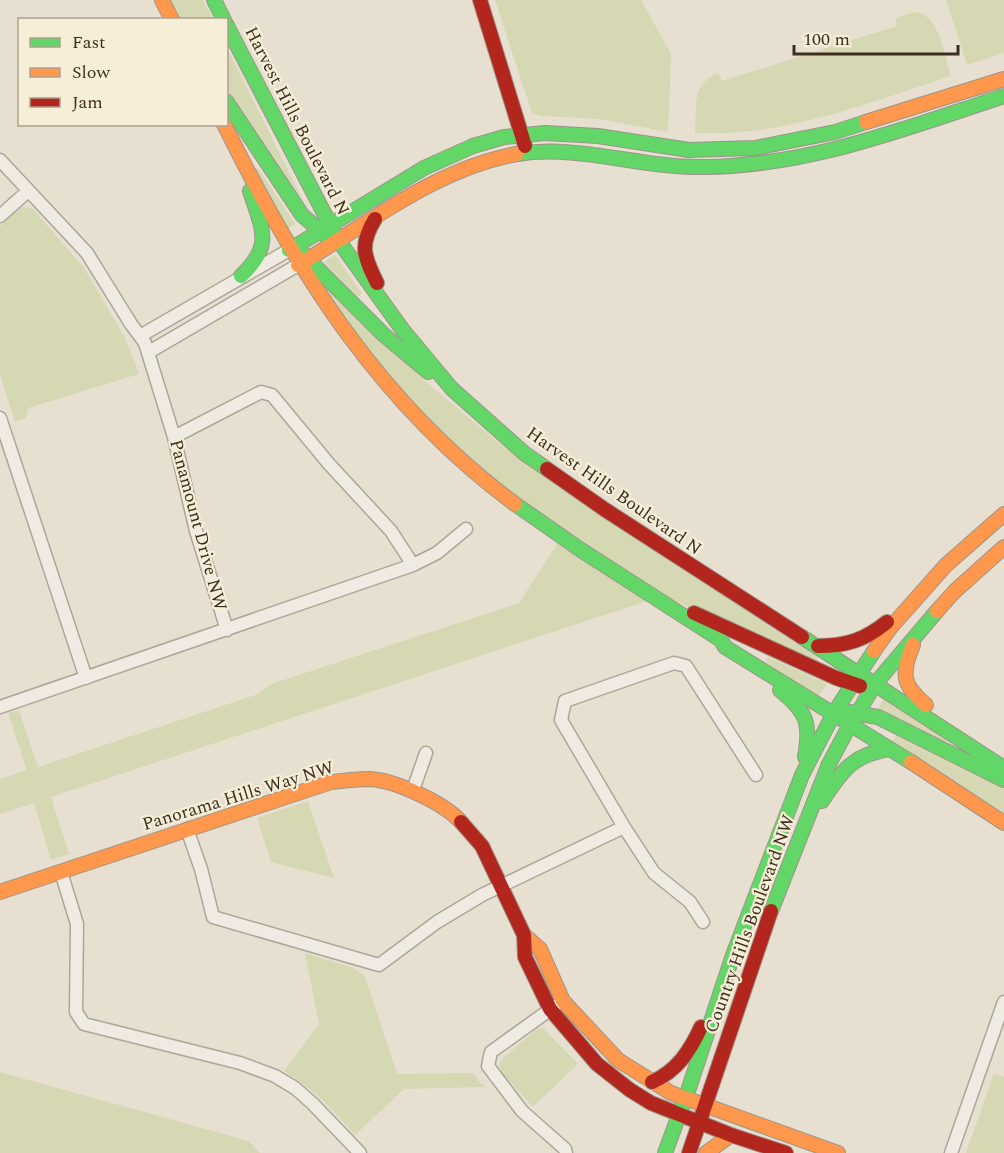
<svg xmlns="http://www.w3.org/2000/svg" width="1004" height="1153" font-family="Spectral,serif">
<style>
.green{fill:#d6d7b3}
.lines{fill:none;stroke-linecap:round;stroke-linejoin:round}
.street-casing{stroke:#ada599;stroke-width:15}
.fast-casing{stroke:#9c958a;stroke-width:16}
.slow-casing{stroke:#9c958a;stroke-width:16}
.jam-casing{stroke:#9c958a;stroke-width:16}
.street{stroke:#efebe3;stroke-width:12}
.fast{stroke:#63d668;stroke-width:14}
.slow{stroke:#ff974d;stroke-width:14}
.jam{stroke:#b3261e;stroke-width:14}
.labels{text-anchor:middle;dominant-baseline:central;stroke-width:4.5;stroke-linejoin:round;paint-order:stroke}
.street-label{font-size:18px;fill:#3d2e20;stroke:#f7eed8}
</style>
<rect width="100%" height="100%" fill="#e7e0d1"/>
<path class="green" d="M 168,0 L 203,0 L 213,19 L 178,19 Z
M 495,0 L 641,0 L 671,54 L 668,132 L 599,119 L 541,116 L 532,113 Z
M 946,0 L 1004,0 L 1004,53 L 967,65 Z
M 915,12 C 939,13 945,57 951,76 C 868,103 784,137 695,133 C 697,107 691,84 718,73 L 722,81 L 897,26 L 895,18 Z
M 226,46 L 295,184 L 305,205 L 227,93 Z
M 258,168 L 295,224 L 285,231 L 254,170 Z
M 19,207 L 32,208 L 84,268 L 124,336 L 139,374 L 28,408 L 26,418 L 15,422 L 0,375 L 0,226 Z
M 335,255 L 362,293 L 358,297 L 324,262 Z
M 322,282 L 426,382 L 500,444 L 647,546 L 818,657 L 816,662 L 655,592 L 495,483 L 400,394 L 317,285 Z
M 558,542 L 647,601 L 51,797 L 69,854 L 51,860 L 34,803 L 0,814 L 0,779 L 27,770 L 8,713 L 19,710 L 38,767 L 258,694 L 271,684 L 519,603 Z
M 768,657 L 827,684 L 818,697 L 765,661 Z
M 883,699 L 947,739 L 946,743 L 878,708 Z
M 898,734 L 1004,789 L 1004,816 L 892,741 Z
M 308,801 L 334,878 L 271,862 L 257,818 Z
M 305,953 L 353,968 L 365,976 L 397,1074 L 474,1073 L 478,1081 L 486,1087 L 404,1089 L 355,1135 C 333,1110 313,1088 284,1071 L 319,1024 Z
M 543,1028 L 578,1064 L 533,1107 L 503,1074 L 499,1065 L 503,1058 L 537,1029 Z
M 0,1072 L 249,1141 L 260,1153 L 0,1153 Z
M 994,1073 L 1004,1077 L 1004,1153 L 966,1153 Z"/>
<g class="lines">
<defs>
<path id="street" d="M 0,160 L 87,253 L 131,324 L 145,343 L 174,437 L 196,531 L 227,630
M 0,216 L 28,191
M 140,336 L 289,250
M 149,352 L 298,265
M 0,418 L 86,678
M 174,437 L 261,392 L 272,395 L 329,464 L 391,531 L 413,565
M 0,707 L 413,565 L 437,553 L 466,529
M 413,790 L 426,753
M 187,829 L 201,869 L 213,917 L 379,965 L 437,922 L 482,895 L 624,827
M 61,872 L 77,924 L 76,1012 L 84,1024 L 240,1063 L 275,1076 L 295,1088 L 312,1103 L 360,1153
M 703,922 L 690,902 L 654,873 L 624,827 L 561,720 L 565,701 L 674,663 L 686,666 L 756,775
M 555,1006 L 491,1052 L 488,1066 L 522,1111 L 565,1149 L 566,1153
M 951,1153 L 1004,1002"/>
<path id="fast" d="M 214,0 L 224,20
M 226,24 L 338,240 L 402,329 L 452,389 L 524,453 L 547,469
M 226,101 L 302,215 L 326,236
M 517,154 C 579,144 640,168 703,167 C 810,166 903,129 1004,96
M 289,250 L 424,168 L 473,146 L 504,137 L 545,133 L 598,136 L 689,150 L 755,148 L 835,132 L 866,122
M 301,252 L 384,335 L 428,372
M 241,276 C 274,245 262,229 250,191
M 515,504 L 581,550 L 721,640 L 725,647 L 911,762
M 802,637 L 1004,768
M 780,690 C 807,712 811,723 805,757
M 849,712 L 878,717 L 1004,780
M 822,801 C 842,771 852,755 889,749
M 771,911 L 829,764 L 845,734 L 875,684 L 937,611
M 665,1153 L 689,1088 L 733,955 L 802,775 L 834,713 L 874,651"/>
<path id="slow" d="M 162,0 L 172,20
M 866,122 L 1004,79
M 224,124 C 296,271 381,405 515,504
M 298,265 C 367,225 436,168 517,154
M 937,611 L 955,591 L 1004,547
M 913,645 C 901,674 902,685 926,705
M 874,651 L 891,627 L 946,565 L 1004,514
M 911,762 L 1004,823
M 0,892 L 331,782 C 343,781 356,779 369,779 C 395,780 444,803 461,822
M 524,935 L 540,949 L 563,1001 L 618,1060 L 671,1093 L 838,1153
M 706,1153 L 731,1135"/>
<path id="jam" d="M 480,0 L 525,146
M 375,219 C 359,245 364,257 377,283
M 547,469 L 604,509 L 802,637
M 694,613 L 836,678 L 860,686
M 818,646 C 846,646 865,640 887,622
M 461,822 L 482,846 L 524,935 L 525,957 L 550,1009 L 597,1064 L 630,1090 L 651,1103 L 731,1135 L 786,1153
M 652,1082 C 677,1071 690,1051 701,1027
M 689,1153 L 771,911"/>
</defs>
<use href="#street" class="street-casing"/>
<use href="#fast" class="fast-casing"/>
<use href="#slow" class="slow-casing"/>
<use href="#jam" class="jam-casing"/>
<use href="#street" class="street"/>
<use href="#fast" class="fast"/>
<use href="#slow" class="slow"/>
<use href="#jam" class="jam"/>
</g>
<g class="labels">
<g class="street-label">
<text transform="translate(297 121) rotate(63)">Harvest Hills Boulevard N</text>
<text transform="translate(614 491) rotate(35)">Harvest Hills Boulevard N</text>
<text transform="translate(198 525) rotate(75)">Panamount Drive NW</text>
<text transform="translate(238 796) rotate(-17)">Panorama Hills Way NW</text>
<text transform="translate(750 924) rotate(-70)">Country Hills Boulevard NW</text>
</g>
</g>
<rect x="18" y="18" width="210" height="108" fill="#f7eed8" stroke="#ada18e" stroke-width="1.5"/>
<rect x="30" y="38" width="30" height="9" fill="#63d668" stroke="#ada18e" stroke-width="1.5"/>
<text x="72" y="48" font-size="18" fill="#3d2e20">Fast</text>
<rect x="30" y="68" width="30" height="9" fill="#ff974d" stroke="#ada18e" stroke-width="1.5"/>
<text x="72" y="78" font-size="18" fill="#3d2e20">Slow</text>
<rect x="30" y="98" width="30" height="9" fill="#b3261e" stroke="#ada18e" stroke-width="1.5"/>
<text x="72" y="108" font-size="18" fill="#3d2e20">Jam</text>
<path d="M794 45v9h164v-9" fill="none" stroke="#3d2e20" stroke-width="3"/>
<text x="803" y="45" font-size="18" fill="#3d2e20" stroke="#f7eed8" stroke-width="4.5" paint-order="stroke">100 m</text>
</svg>
